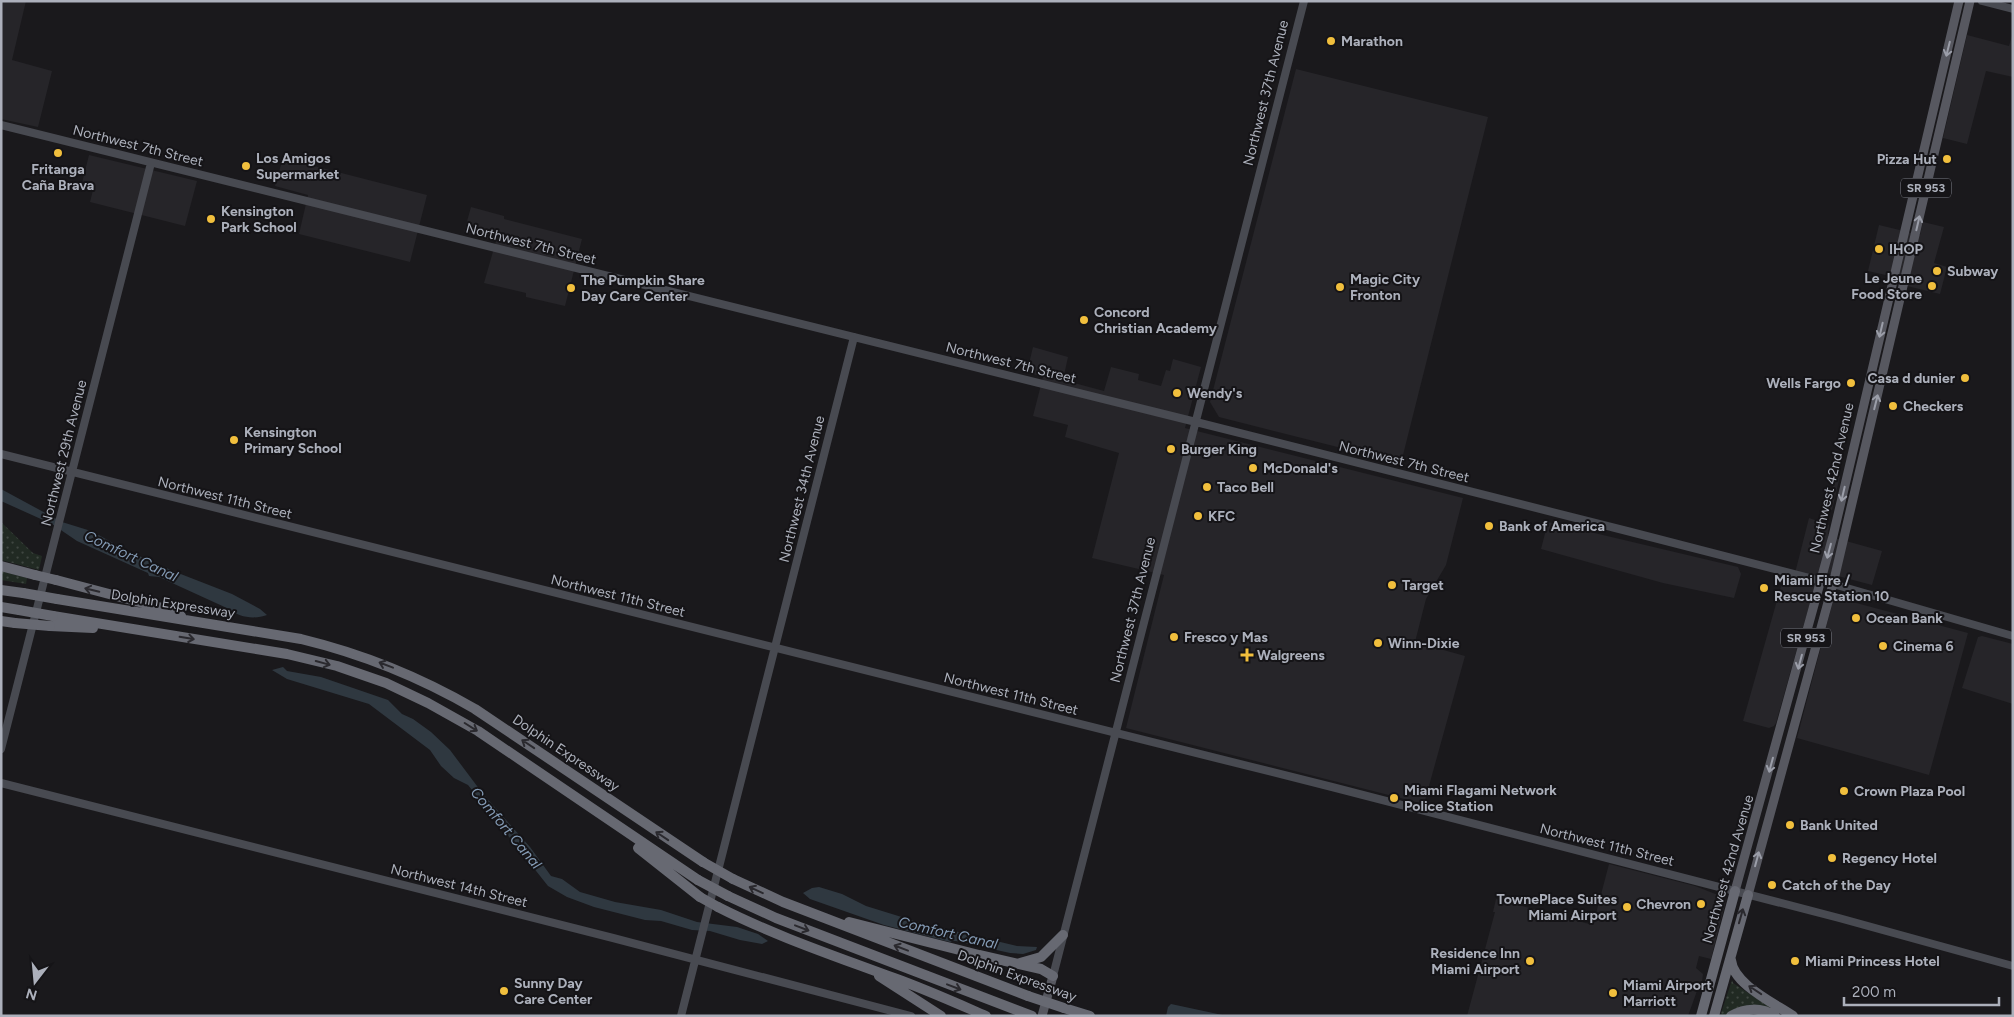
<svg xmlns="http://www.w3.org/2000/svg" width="2014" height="1017" font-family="Figtree,sans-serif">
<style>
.built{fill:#262529}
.grass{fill:url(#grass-dots)}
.water{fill:#2f3840}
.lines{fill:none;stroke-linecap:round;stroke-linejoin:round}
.secondary{stroke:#484a51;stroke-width:8}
.primary{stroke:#575860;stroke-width:9}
.highway{stroke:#676972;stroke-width:10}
.highway-bridge{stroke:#676972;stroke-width:10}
.oneway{stroke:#9b9ea9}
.oneway2{stroke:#2a292e}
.poi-dot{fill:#f1bf3d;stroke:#151417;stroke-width:2}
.labels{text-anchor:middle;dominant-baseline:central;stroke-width:4;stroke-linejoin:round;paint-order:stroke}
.shield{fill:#151417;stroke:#7f818a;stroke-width:1}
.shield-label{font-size:12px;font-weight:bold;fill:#acb0bb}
.poi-label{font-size:14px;font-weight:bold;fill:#acb0bb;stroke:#151417;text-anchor:start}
.street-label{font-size:14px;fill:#acb0bb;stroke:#151417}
.water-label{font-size:15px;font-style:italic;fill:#849bb5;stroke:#151417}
</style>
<defs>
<pattern id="grass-dots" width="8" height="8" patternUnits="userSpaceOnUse" patternTransform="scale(1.25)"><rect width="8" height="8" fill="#212a23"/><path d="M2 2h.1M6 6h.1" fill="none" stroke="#3f4641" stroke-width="1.8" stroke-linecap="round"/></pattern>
</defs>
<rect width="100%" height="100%" fill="#1a191c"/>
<path class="built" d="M 1,1 L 26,1 L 12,60 L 52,71 L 38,127 L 1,119 Z
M 2013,32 L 2013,77 L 1986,71 L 1967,144 L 1943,138 L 1967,35 L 2009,46 Z
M 1296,69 L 1488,117 L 1401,463 L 1219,417 L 1210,402 Z
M 89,155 L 197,181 L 185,226 L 90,202 L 93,190 L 81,187 Z
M 283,158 L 427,195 L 410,262 L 299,234 L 308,195 L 275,186 Z
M 471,207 L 504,216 L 504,219 L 582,239 L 565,306 L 526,297 L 526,293 L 484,283 L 496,241 L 464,232 Z
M 1923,222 L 1944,227 L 1934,263 L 1947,267 L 1940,294 L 1907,286 L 1908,280 L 1868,271 L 1879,225 L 1920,235 Z
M 1033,347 L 1068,357 L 1063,380 L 1104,391 L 1111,367 L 1139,374 L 1138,380 L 1161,386 L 1166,370 L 1170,371 L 1173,359 L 1201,367 L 1185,428 L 1463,498 L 1446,565 L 1426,599 L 1415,642 L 1465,656 L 1424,804 L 1126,728 L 1164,575 L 1092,558 L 1119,453 L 1065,437 L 1068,425 L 1033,416 L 1043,377 L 1027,372 Z
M 1836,474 L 1840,476 L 1832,510 L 1829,511 L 1820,509 L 1827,509 Z
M 1809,518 L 1829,525 L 1828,536 L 1882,551 L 1872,585 L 1819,571 L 1776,723 L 1774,726 L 1769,728 L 1743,721 L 1783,579 L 1793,581 Z
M 1548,522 L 1738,567 L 1741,574 L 1734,598 L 1663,583 L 1541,549 Z
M 1834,597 L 1968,633 L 1929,775 L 1797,738 Z
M 1982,636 L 2013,644 L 2013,704 L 1962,688 L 1978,637 Z
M 1609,864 L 1695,886 L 1723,897 L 1726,900 L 1711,959 L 1699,956 L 1696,968 L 1703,974 L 1702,982 L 1698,988 L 1688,1016 L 1467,1016 L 1495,912 L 1493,912 L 1496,899 L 1593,925 Z"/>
<path class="grass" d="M 1,522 L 33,553 L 42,556 L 39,570 L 1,560 Z
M 1,571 L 27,578 L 26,584 L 1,580 Z
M 1732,980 L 1733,983 L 1776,1011 L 1745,1006 L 1739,1007 L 1740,1009 L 1727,1016 L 1720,1016 Z"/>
<path class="water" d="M 1,489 L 62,522 L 91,531 L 130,552 L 173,571 L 232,594 L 260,609 L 267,615 C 253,620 239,617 229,609 L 159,577 L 149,576 L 148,573 L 77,541 L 52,524 L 1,501 Z
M 283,667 L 287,671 L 321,677 L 388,700 L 402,714 L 413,719 L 431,732 L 450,750 L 483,794 L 530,847 L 551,876 L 562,879 L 580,892 L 615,902 L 661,910 L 697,922 L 737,927 L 758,934 L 768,941 L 762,944 L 740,940 L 710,931 L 692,930 L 661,921 L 645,920 L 594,907 L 567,897 L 548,886 L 468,785 L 454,778 L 441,766 L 430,750 L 369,704 L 287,679 L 272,670 Z
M 819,887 L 842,894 L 866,906 L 921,923 L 1017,946 L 1037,947 L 1036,950 L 1023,954 L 1010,953 L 956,941 L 952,941 L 950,942 L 884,925 L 810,899 L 803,893 L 812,888 Z
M 1171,1004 L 1227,1016 L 1166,1016 L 1168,1007 Z"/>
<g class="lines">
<path class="secondary" d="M 1982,1 L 2013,9
M 1,125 L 1196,422 L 1631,532 L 1833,584 L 2013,636
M 1,454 L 1332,787 L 1839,918 L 2013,966
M 1,749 L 151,163
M 1,783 L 613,938 L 911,1016
M 1053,976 L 1304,1
M 681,1016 L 854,337"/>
<path class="primary" d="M 1735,891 L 1833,536 L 1959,1
M 1748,895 L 1833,584 L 1970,1
M 1042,1016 L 1053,976"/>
<path class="highway" d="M 1,566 L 35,575
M 56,580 L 166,609 L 181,616
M 1,590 L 23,593
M 57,599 L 301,639 C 363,654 420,677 475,709 L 703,862
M 1,607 L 19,610
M 53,616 L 287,654 L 337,666 L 386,683 L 428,703 L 478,731 L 698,880
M 1,621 L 15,623
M 50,626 L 93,628
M 638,848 L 700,897
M 733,879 L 783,902 L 1028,996
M 728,896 L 776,918 L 1032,1016
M 718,907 C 775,936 835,956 894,978 C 925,989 956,1003 986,1016
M 849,922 L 979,955 L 1041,969 L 1053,976
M 1731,960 C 1733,984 1774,1003 1793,1016
M 1020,963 L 1041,957 L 1063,935
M 879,976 L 941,1016
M 1064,1008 L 1090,1016
M 1701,1016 L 1735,891
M 1714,1016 L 1748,895
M 1731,1016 C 1745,1008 1761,1007 1775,1016"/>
<path class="highway-bridge" d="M 35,575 L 56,580
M 23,593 L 57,599
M 19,610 L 53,616
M 15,623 L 50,626
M 703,862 L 733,879
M 698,880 L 728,896
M 700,897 L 718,907
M 1028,996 L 1064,1008"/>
</g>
<defs><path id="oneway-shaft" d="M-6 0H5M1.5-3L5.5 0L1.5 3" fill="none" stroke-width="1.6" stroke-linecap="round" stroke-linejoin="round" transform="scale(1.25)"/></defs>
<g class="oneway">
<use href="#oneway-shaft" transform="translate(1948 49) rotate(104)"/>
<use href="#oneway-shaft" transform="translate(1918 223) rotate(-77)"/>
<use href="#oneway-shaft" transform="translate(1881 330) rotate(103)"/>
<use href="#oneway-shaft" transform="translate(1876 402) rotate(-76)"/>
<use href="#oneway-shaft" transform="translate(1843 494) rotate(103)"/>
<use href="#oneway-shaft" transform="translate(1829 551) rotate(105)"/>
<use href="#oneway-shaft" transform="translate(1800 662) rotate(105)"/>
<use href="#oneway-shaft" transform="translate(1771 765) rotate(105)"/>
<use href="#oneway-shaft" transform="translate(1757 859) rotate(-75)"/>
</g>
<g class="oneway2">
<use href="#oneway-shaft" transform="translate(92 590) rotate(-166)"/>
<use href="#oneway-shaft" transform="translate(187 638) rotate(9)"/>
<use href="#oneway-shaft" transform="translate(323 663) rotate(15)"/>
<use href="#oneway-shaft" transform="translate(386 665) rotate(-159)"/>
<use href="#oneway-shaft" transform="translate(471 727) rotate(32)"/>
<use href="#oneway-shaft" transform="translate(528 744) rotate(-146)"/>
<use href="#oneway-shaft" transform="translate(662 836) rotate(-146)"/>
<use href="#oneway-shaft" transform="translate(756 890) rotate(-155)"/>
<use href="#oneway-shaft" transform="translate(1741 916) rotate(-74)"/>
<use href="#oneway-shaft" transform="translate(802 928) rotate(21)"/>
<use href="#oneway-shaft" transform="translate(901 948) rotate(-159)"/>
<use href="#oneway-shaft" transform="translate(954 987) rotate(21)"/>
<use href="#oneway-shaft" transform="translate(1755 990) rotate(-146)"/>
</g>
<g class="poi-dot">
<circle cx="1331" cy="41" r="5"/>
<circle cx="58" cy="153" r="5"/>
<circle cx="1947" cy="159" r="5"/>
<circle cx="246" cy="166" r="5"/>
<circle cx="211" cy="219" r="5"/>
<circle cx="1879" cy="249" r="5"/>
<circle cx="1937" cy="271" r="5"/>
<circle cx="1932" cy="286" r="5"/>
<circle cx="1340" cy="287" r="5"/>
<circle cx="571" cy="288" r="5"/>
<circle cx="1084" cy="320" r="5"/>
<circle cx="1965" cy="378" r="5"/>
<circle cx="1851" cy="383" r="5"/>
<circle cx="1177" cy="393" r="5"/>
<circle cx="1893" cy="406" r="5"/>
<circle cx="234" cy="440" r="5"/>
<circle cx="1171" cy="449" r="5"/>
<circle cx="1253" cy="468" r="5"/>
<circle cx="1207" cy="487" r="5"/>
<circle cx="1198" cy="516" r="5"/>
<circle cx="1489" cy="526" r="5"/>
<circle cx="1392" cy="585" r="5"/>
<circle cx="1764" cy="588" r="5"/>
<circle cx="1856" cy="618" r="5"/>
<circle cx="1174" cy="637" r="5"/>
<circle cx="1378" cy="643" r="5"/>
<circle cx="1883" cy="646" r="5"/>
<path d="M1244.5 647.5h5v5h5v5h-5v5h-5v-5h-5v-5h5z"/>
<circle cx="1844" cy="791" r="5"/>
<circle cx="1394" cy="798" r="5"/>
<circle cx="1790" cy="825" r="5"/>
<circle cx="1832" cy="858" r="5"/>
<circle cx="1772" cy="885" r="5"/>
<circle cx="1701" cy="904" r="5"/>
<circle cx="1627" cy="907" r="5"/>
<circle cx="1530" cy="961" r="5"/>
<circle cx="1795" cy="961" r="5"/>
<circle cx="504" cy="991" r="5"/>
<circle cx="1613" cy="993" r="5"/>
</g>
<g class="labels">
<g class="shield">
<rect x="1901" y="178.5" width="50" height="19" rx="4"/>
<rect x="1781" y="628.5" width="50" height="19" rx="4"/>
</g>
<g class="shield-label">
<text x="1926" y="188">SR 953</text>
<text x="1806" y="638">SR 953</text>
</g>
<g class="poi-label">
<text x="1341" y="41">Marathon</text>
<text x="256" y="158">Los Amigos<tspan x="256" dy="16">Supermarket</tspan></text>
<text x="1937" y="159" text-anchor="end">Pizza Hut</text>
<text x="58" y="169" text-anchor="middle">Fritanga<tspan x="58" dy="16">Caña Brava</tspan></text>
<text x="221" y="211">Kensington<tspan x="221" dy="16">Park School</tspan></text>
<text x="1889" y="249">IHOP</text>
<text x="1947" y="271">Subway</text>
<text x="1922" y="278" text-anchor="end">Le Jeune<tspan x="1922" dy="16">Food Store</tspan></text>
<text x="1350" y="279">Magic City<tspan x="1350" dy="16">Fronton</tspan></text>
<text x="581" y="280">The Pumpkin Share<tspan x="581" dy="16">Day Care Center</tspan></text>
<text x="1094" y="312">Concord<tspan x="1094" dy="16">Christian Academy</tspan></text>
<text x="1955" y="378" text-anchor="end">Casa d dunier</text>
<text x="1841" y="383" text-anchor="end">Wells Fargo</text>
<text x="1187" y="393">Wendy's</text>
<text x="1903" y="406">Checkers</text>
<text x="244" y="432">Kensington<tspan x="244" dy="16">Primary School</tspan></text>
<text x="1181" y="449">Burger King</text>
<text x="1263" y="468">McDonald's</text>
<text x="1217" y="487">Taco Bell</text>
<text x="1208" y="516">KFC</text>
<text x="1499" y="526">Bank of America</text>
<text x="1774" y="580">Miami Fire /<tspan x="1774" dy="16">Rescue Station 10</tspan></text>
<text x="1402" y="585">Target</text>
<text x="1866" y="618">Ocean Bank</text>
<text x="1184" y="637">Fresco y Mas</text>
<text x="1388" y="643">Winn-Dixie</text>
<text x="1893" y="646">Cinema 6</text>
<text x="1257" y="655">Walgreens</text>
<text x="1404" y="790">Miami Flagami Network<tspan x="1404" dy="16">Police Station</tspan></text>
<text x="1854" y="791">Crown Plaza Pool</text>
<text x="1800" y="825">Bank United</text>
<text x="1842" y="858">Regency Hotel</text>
<text x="1782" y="885">Catch of the Day</text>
<text x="1617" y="899" text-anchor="end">TownePlace Suites<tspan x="1617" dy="16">Miami Airport</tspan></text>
<text x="1691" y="904" text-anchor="end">Chevron</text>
<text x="1520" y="953" text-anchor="end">Residence Inn<tspan x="1520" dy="16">Miami Airport</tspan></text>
<text x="1805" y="961">Miami Princess Hotel</text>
<text x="514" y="983">Sunny Day<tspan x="514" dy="16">Care Center</tspan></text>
<text x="1623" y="985">Miami Airport<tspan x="1623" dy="16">Marriott</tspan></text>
</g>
<g class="street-label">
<text transform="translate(1266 93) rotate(-76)">Northwest 37th Avenue</text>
<text transform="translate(138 146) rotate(14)">Northwest 7th Street</text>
<text transform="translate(531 244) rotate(14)">Northwest 7th Street</text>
<text transform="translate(1011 363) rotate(14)">Northwest 7th Street</text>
<text transform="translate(64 453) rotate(-76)">Northwest 29th Avenue</text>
<text transform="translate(1404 462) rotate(14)">Northwest 7th Street</text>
<text transform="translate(1832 478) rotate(-77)">Northwest 42nd Avenue</text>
<text transform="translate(802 489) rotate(-76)">Northwest 34th Avenue</text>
<text transform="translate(225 498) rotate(14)">Northwest 11th Street</text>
<text transform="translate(618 596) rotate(14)">Northwest 11th Street</text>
<text transform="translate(173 604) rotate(9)">Dolphin Expressway</text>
<text transform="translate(1133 610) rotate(-76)">Northwest 37th Avenue</text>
<text transform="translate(1011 694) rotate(14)">Northwest 11th Street</text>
<text transform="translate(566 753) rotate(34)">Dolphin Expressway</text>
<text transform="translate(1607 845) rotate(14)">Northwest 11th Street</text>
<text transform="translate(1728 869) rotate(-74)">Northwest 42nd Avenue</text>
<text transform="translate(459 886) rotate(14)">Northwest 14th Street</text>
<text transform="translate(1017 976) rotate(20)">Dolphin Expressway</text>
</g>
<g class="water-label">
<text transform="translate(131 556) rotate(25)">Comfort Canal</text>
<text transform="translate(506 828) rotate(50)">Comfort Canal</text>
<text transform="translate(948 933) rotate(13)">Comfort Canal</text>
</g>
</g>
<rect width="2014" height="1017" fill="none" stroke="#acb0bb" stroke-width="5"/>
<g transform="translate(35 982) rotate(196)" stroke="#151417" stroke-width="4" paint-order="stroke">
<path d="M0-4L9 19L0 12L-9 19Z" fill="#acb0bb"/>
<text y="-8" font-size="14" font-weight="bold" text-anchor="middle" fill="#acb0bb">N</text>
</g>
<path d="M1844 997v8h155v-8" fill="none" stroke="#acb0bb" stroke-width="2.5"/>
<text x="1852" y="997" font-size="15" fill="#acb0bb" stroke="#151417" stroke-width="4" paint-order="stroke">200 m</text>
</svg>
